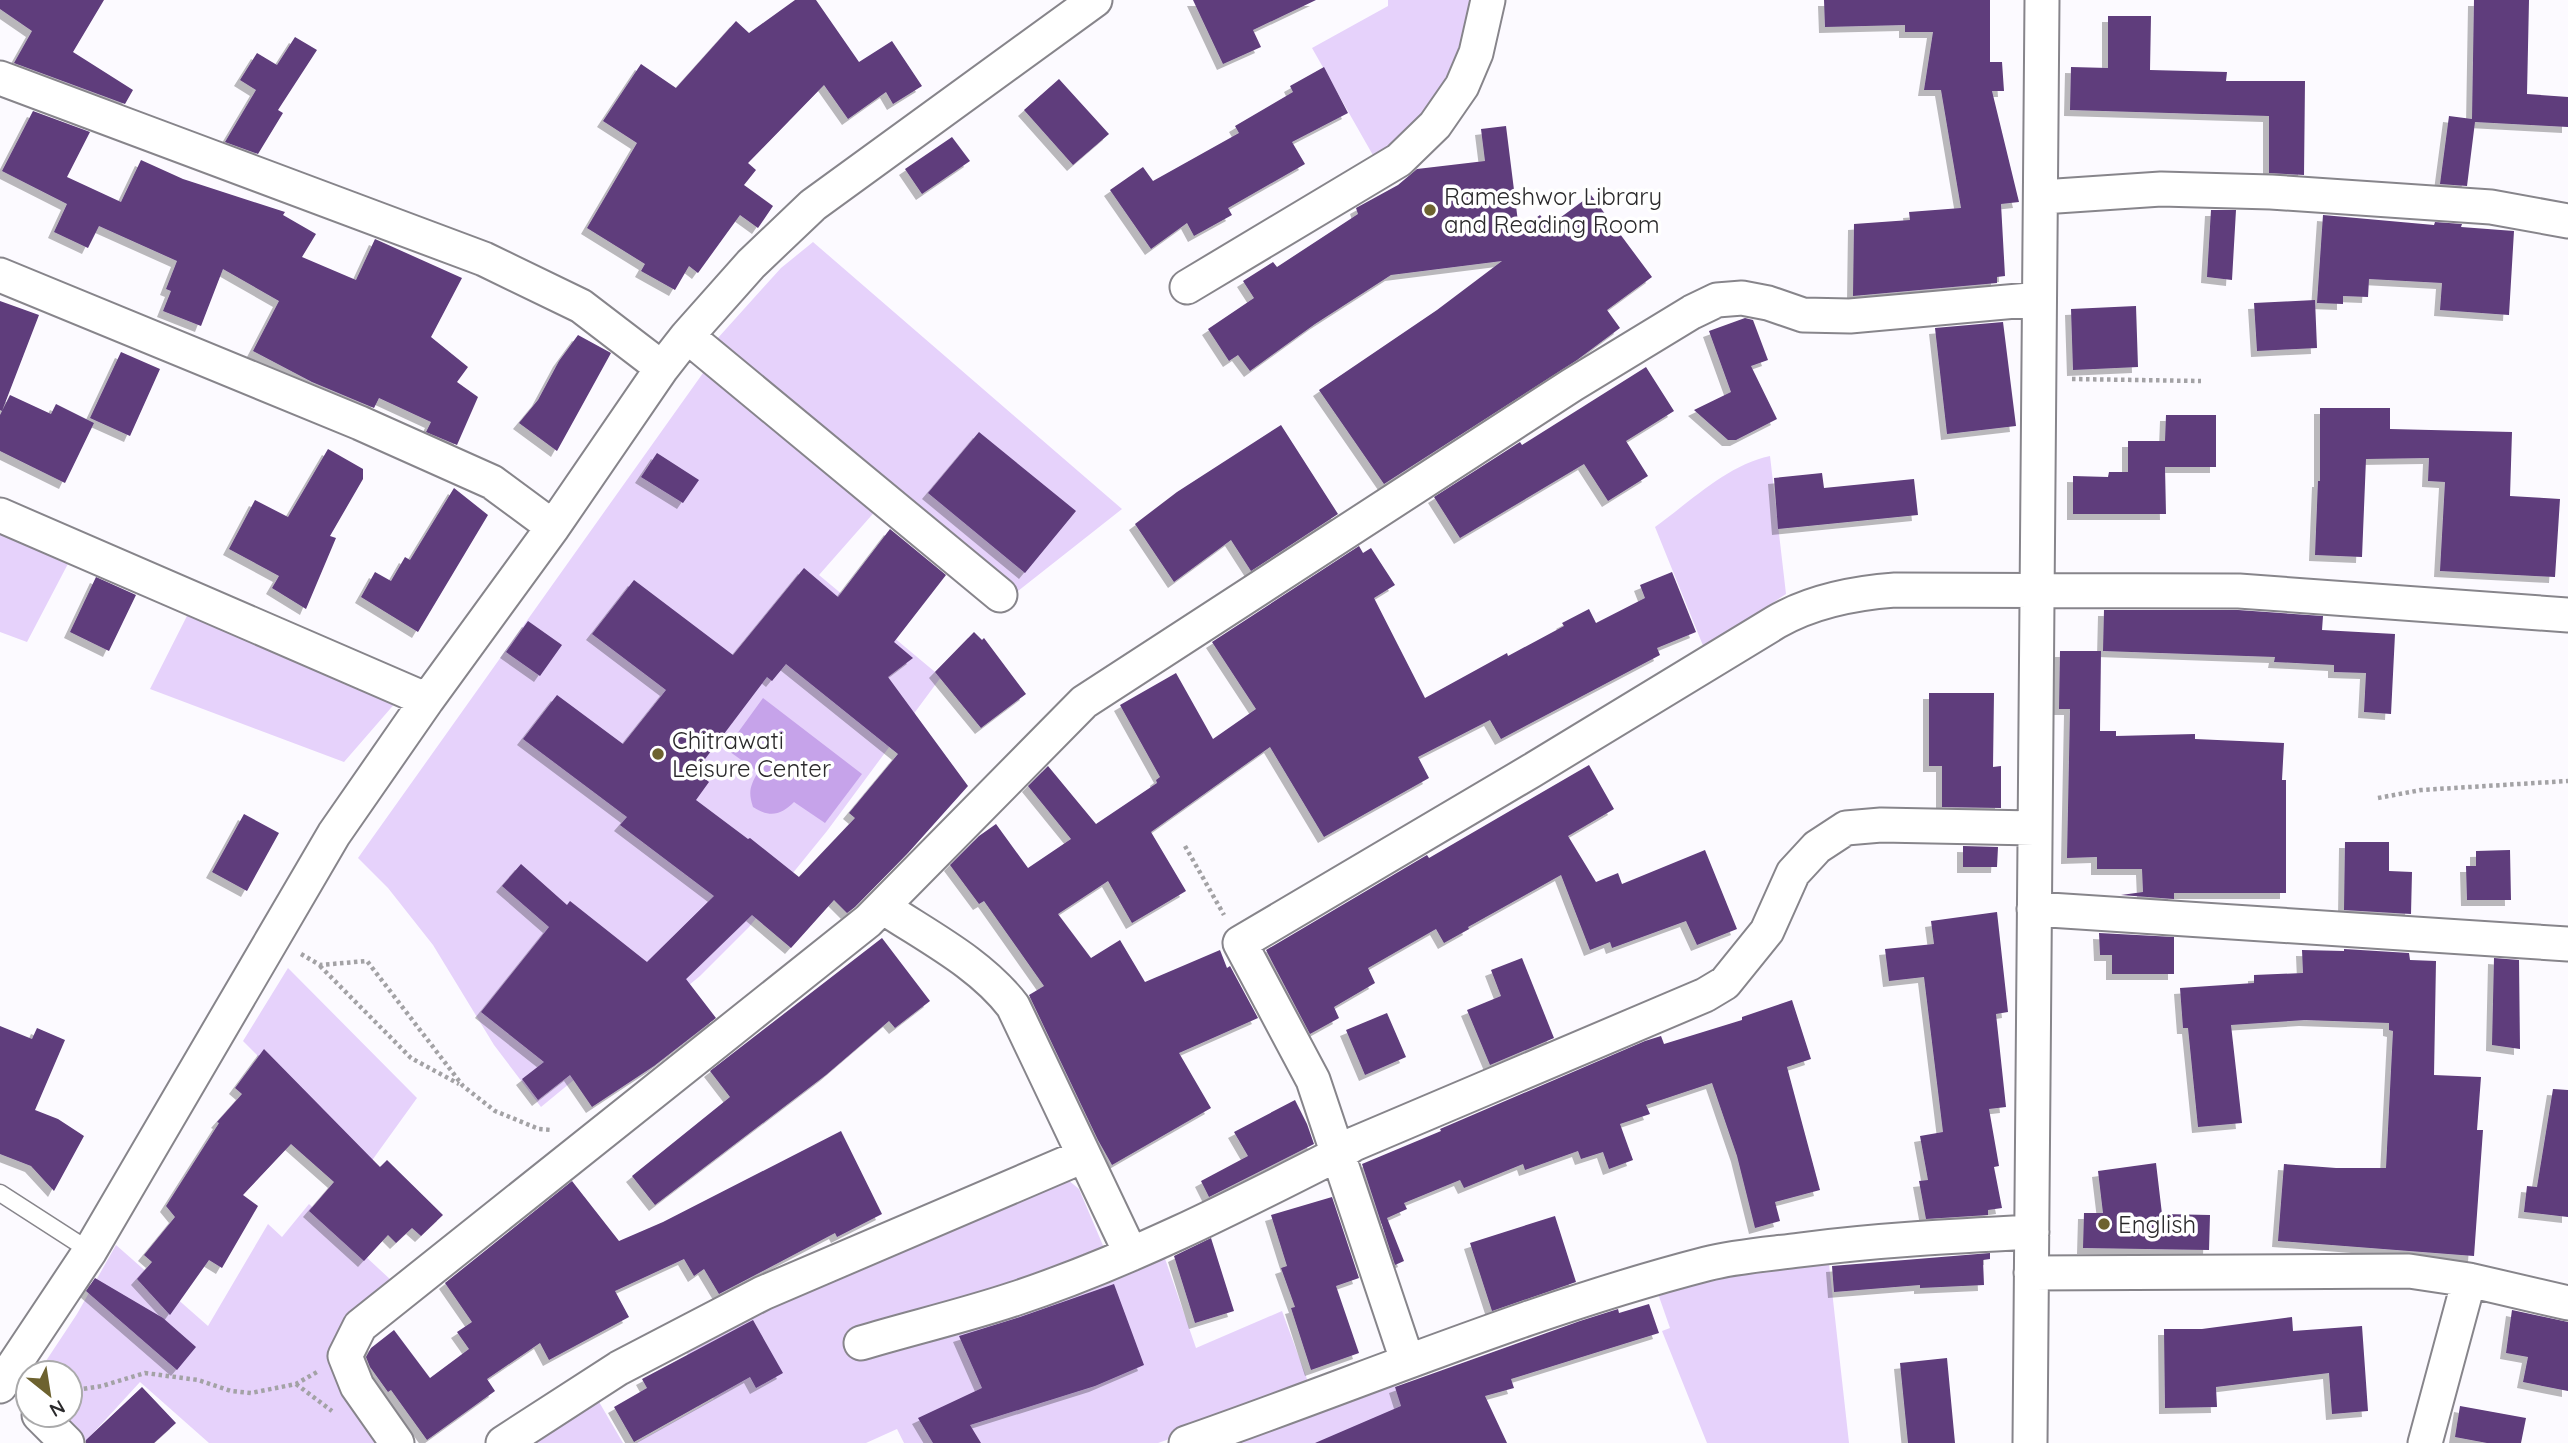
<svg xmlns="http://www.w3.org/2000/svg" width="2568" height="1443" font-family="Quicksand,sans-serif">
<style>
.green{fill:#e6d2fb}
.water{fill:#c6a3ea}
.building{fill:#5e3c7b;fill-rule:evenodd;filter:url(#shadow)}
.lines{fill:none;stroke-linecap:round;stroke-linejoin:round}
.lane-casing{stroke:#87858b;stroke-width:19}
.street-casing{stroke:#87858b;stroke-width:37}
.path{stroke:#a3a2a5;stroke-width:4.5;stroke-dasharray:3.5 3.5;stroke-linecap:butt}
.lane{stroke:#fff;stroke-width:16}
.street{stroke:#fff;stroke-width:33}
.poi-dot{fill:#6d622f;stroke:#fff;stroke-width:2.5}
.labels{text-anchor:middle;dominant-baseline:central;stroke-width:7;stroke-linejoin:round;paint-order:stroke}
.poi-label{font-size:24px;fill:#2b2a2c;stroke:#fff;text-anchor:start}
</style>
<defs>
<filter id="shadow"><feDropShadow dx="-6" dy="6" stdDeviation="0" flood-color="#0004"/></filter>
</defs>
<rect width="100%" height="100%" fill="#fcfaff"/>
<path class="green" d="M 1388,0 L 1475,0 C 1466,40 1447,100 1415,128 C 1403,139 1388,148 1374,157 L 1312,48 L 1388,6 Z
M 813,242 L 1122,509 L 1018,591 L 717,339 L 781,268 Z
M 708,366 L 878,508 L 819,575 L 941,677 L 827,831 L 749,927 L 700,976 L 541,1107 L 494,1045 L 433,945 L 388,888 L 358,858 Z
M 1770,456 L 1786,594 L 1704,648 L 1655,527 C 1690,502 1727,465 1770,456 Z
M 0,527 L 71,558 L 27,642 L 0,632 Z
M 190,610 L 397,701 L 344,762 L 150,689 Z
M 288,968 L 417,1098 L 368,1166 L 243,1041 Z
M 1062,1175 L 1079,1189 L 1113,1269 L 1162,1250 L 1196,1348 L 1282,1311 L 1311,1390 L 1158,1443 L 904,1443 L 897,1429 L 866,1443 L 636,1443 L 714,1399 L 683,1347 Z
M 309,1204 L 392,1281 L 345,1348 L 368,1375 L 414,1443 L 209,1443 L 140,1382 L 84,1443 L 80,1443 L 53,1415 L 70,1415 L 70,1373 L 38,1373 L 77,1314 L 116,1245 L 208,1326 L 268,1224 L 282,1237 Z
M 1828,1255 L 1849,1443 L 1707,1443 L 1662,1331 L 1670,1328 L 1656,1288 Z
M 1394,1381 L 1412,1443 L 1216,1443 Z
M 595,1395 L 623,1443 L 518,1443 Z"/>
<path class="water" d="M 763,698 L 862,774 L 825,823 L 794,802 C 781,815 770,818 753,807 C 748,792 750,786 758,772 L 726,749 Z"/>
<path class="building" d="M 0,0 L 104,0 L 73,52 L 133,90 L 125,104 L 14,63 L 32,31 L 0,9 Z
M 795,0 L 816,0 L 859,62 L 892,41 L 922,86 L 893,104 L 886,92 L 848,119 L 824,85 L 748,163 L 756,170 L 744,185 L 773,206 L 758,228 L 740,215 L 698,273 L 689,266 L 675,290 L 641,271 L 645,264 L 587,228 L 637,143 L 603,121 L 641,64 L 676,88 L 736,21 L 749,33 Z
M 1193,0 L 1316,0 L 1253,30 L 1261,47 L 1223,64 Z
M 1824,0 L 1990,0 L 1990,62 L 2002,62 L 2004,91 L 1992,91 L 2019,202 L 2001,204 L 2005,276 L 1997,277 L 1997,283 L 1853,296 L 1854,224 L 1910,220 L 1909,212 L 1961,208 L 1941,90 L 1924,90 L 1933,32 L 1905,32 L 1905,25 L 1825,27 Z
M 2474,0 L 2529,0 L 2527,94 L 2568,97 L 2568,127 L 2475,122 L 2467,186 L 2440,184 L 2449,116 L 2472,119 Z
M 2108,16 L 2151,16 L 2150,70 L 2227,72 L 2226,81 L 2305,81 L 2304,175 L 2269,173 L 2269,116 L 2070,110 L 2071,67 L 2108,68 Z
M 295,37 L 317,50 L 278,110 L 283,113 L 258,154 L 225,142 L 256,90 L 240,80 L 257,53 L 277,65 Z
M 1324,67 L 1348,113 L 1292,142 L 1305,164 L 1228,208 L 1232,215 L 1194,236 L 1187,223 L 1151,249 L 1110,190 L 1143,167 L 1153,181 L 1239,133 L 1235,126 L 1293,92 L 1290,86 Z
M 1059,79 L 1109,134 L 1073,165 L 1024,110 Z
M 33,111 L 90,132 L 67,177 L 121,202 L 141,160 L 183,179 L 285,212 L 283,215 L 316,234 L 302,257 L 356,280 L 375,239 L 462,278 L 431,337 L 468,367 L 457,382 L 478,397 L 457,445 L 426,432 L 431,422 L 379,398 L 374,408 L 312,382 L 253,351 L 279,301 L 223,269 L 201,326 L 163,311 L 171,291 L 166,289 L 177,261 L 99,226 L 88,248 L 54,232 L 67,204 L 2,171 Z
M 1506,126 L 1519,230 L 1540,215 L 1549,226 L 1591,195 L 1652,277 L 1607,310 L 1620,328 L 1577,360 L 1384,484 L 1319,390 L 1437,310 L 1502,261 L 1391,275 L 1315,324 L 1250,371 L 1238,355 L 1229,361 L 1208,329 L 1254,298 L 1243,281 L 1273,262 L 1277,267 L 1358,214 L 1356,208 L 1398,185 L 1417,169 L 1485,161 L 1481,129 Z
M 952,137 L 970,161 L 922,194 L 905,169 Z
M 2211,210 L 2236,210 L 2232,280 L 2207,277 Z
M 2323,215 L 2434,225 L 2435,222 L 2462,224 L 2461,227 L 2514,231 L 2509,315 L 2440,310 L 2442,283 L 2369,279 L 2368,297 L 2343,296 L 2343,304 L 2317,303 Z
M 2315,300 L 2317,348 L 2257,351 L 2254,303 Z
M 0,301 L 39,315 L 2,411 L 0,410 Z
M 2136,306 L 2138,367 L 2073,370 L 2071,309 Z
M 1745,318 L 1753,320 L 1768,360 L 1751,366 L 1777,419 L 1736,440 L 1728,440 L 1694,410 L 1731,392 L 1709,331 Z
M 2003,322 L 2016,426 L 1947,434 L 1935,328 Z
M 578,335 L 611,353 L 557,451 L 519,423 L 538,400 L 559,361 Z
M 121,352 L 160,369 L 130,436 L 90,418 Z
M 1646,367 L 1674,411 L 1626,441 L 1648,476 L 1608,501 L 1584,464 L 1460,538 L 1434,497 L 1520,442 L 1522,445 Z
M 10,395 L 51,414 L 56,404 L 94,423 L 65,483 L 0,451 L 0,415 Z
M 2320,408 L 2390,408 L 2390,429 L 2512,432 L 2510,496 L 2560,499 L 2555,577 L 2440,571 L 2445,482 L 2428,481 L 2429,458 L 2366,459 L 2362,557 L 2315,555 L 2318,481 L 2320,481 Z
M 2166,415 L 2216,415 L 2216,467 L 2165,467 L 2166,514 L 2073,514 L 2073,476 L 2108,477 L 2109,472 L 2128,472 L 2128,441 L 2165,441 Z
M 1281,425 L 1338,514 L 1251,571 L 1231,540 L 1174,582 L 1135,524 L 1177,492 Z
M 979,432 L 1076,511 L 1025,573 L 928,493 Z
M 328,449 L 363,469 L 363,479 L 330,536 L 336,538 L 306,609 L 272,588 L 279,576 L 229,549 L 255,500 L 288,517 Z
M 657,453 L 699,480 L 683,503 L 641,477 Z
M 1822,473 L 1824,488 L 1914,479 L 1918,515 L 1778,529 L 1774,478 Z
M 454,488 L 488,515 L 418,632 L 361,597 L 375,572 L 391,581 L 405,557 L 410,560 Z
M 890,529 L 946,575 L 894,642 L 913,658 L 888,677 L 968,786 L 908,853 L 855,907 L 847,913 L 834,900 L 791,948 L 752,915 L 686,979 L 716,1018 L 654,1066 L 592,1107 L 570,1075 L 538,1100 L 522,1079 L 544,1062 L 481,1012 L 549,927 L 502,886 L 521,864 L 567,905 L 570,901 L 647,962 L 714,896 L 620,825 L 627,817 L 523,739 L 557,695 L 623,744 L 666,690 L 592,634 L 634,580 L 733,655 L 804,568 L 838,597 ZM 786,664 L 898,754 L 849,813 L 855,818 L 799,877 L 750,838 L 748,839 L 696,800 L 709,782 L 696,771 L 767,677 L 772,681 Z
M 1359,546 L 1363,553 L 1371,548 L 1395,585 L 1374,598 L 1425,698 L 1507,653 L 1508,656 L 1564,626 L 1562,623 L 1589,609 L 1596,623 L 1645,598 L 1640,585 L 1672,572 L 1696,632 L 1657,648 L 1660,655 L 1501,739 L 1490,720 L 1418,757 L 1429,778 L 1324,837 L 1270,747 L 1151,832 L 1186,891 L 1132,923 L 1108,881 L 1058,914 L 1091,958 L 1120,940 L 1145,982 L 1220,950 L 1227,968 L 1230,966 L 1258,1018 L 1179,1053 L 1211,1108 L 1112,1165 L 1098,1140 L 1029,995 L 1044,986 L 984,901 L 979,904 L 950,865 L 979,836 L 996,824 L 1028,868 L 1071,839 L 1028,786 L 1048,766 L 1096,824 L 1157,783 L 1156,780 L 1160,777 L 1120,705 L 1176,673 L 1213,739 L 1256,709 L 1212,642 Z
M 96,577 L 136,595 L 109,651 L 70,632 Z
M 2104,610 L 2238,610 L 2323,616 L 2322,630 L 2395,634 L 2391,714 L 2364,712 L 2366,673 L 2334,672 L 2334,665 L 2274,662 L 2275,657 L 2103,651 Z
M 528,621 L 562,645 L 540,676 L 506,652 Z
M 974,632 L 982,640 L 984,638 L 1026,694 L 981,728 L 935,672 Z
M 2060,651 L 2101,651 L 2100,731 L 2116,731 L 2116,736 L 2195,734 L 2195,739 L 2284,743 L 2282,780 L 2286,780 L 2286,893 L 2174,893 L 2174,899 L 2121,895 L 2143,892 L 2142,869 L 2097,869 L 2097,857 L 2067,858 L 2070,709 L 2059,709 Z
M 1929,693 L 1994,693 L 1993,767 L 2001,766 L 2001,808 L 1942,807 L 1942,766 L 1929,766 Z
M 1589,765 L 1614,809 L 1568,836 L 1596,882 L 1618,873 L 1622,884 L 1705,850 L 1737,929 L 1697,945 L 1686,921 L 1612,948 L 1610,942 L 1590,950 L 1561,875 L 1468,927 L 1469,929 L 1444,943 L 1436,929 L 1368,968 L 1375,983 L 1334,1007 L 1339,1018 L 1310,1034 L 1266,950 L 1427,855 L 1429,858 Z
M 244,814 L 279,833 L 247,891 L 212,872 Z
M 2345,842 L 2389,842 L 2389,871 L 2412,872 L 2411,914 L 2344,910 Z
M 1963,846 L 1998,847 L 1997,867 L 1963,867 Z
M 2510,850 L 2511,900 L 2467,900 L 2466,866 L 2476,866 L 2476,851 Z
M 1997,912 L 2008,1012 L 1996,1014 L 2006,1107 L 1989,1109 L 1999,1166 L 1994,1167 L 2002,1208 L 1988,1210 L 1988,1215 L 1926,1219 L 1919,1181 L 1928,1180 L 1920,1136 L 1943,1132 L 1924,977 L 1889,981 L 1885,949 L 1934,944 L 1931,921 Z
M 2099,933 L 2174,937 L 2174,974 L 2112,974 L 2112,955 L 2100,955 Z
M 882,938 L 930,1001 L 895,1028 L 889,1021 L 826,1075 L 655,1205 L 632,1176 L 730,1097 L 710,1071 Z
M 2344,949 L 2409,953 L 2410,960 L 2436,961 L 2434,1075 L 2481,1077 L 2477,1130 L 2483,1130 L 2474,1256 L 2278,1241 L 2284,1164 L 2336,1168 L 2386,1168 L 2393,1031 L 2389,1030 L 2389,1023 L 2305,1020 L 2231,1025 L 2242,1123 L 2198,1127 L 2188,1028 L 2183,1028 L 2180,988 L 2254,983 L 2254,975 L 2303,973 L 2302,950 L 2344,951 Z
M 1522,958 L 1554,1038 L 1490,1065 L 1467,1010 L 1501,996 L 1491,970 Z
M 2494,958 L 2519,960 L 2520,1049 L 2492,1045 Z
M 1792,1000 L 1811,1059 L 1787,1067 L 1820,1190 L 1775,1202 L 1780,1221 L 1755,1228 L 1737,1156 L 1712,1083 L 1646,1105 L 1650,1114 L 1620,1124 L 1633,1160 L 1609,1169 L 1603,1152 L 1581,1159 L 1578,1151 L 1525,1170 L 1523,1164 L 1464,1188 L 1460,1180 L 1404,1203 L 1407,1209 L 1387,1218 L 1404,1261 L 1395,1265 L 1362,1164 L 1441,1131 L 1440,1129 L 1645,1041 L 1661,1036 L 1664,1044 L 1742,1020 L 1742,1017 Z
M 1387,1013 L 1406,1057 L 1365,1075 L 1346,1030 Z
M 0,1026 L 32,1039 L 37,1028 L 65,1040 L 35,1110 L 58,1119 L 84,1136 L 54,1191 L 31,1166 L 0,1154 Z
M 264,1049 L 380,1167 L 387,1160 L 443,1215 L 421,1236 L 412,1228 L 396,1243 L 388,1235 L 364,1261 L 309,1211 L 334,1182 L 291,1144 L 243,1195 L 258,1206 L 222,1268 L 209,1260 L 170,1315 L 137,1279 L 152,1262 L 144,1255 L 175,1217 L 166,1206 L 219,1123 L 217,1122 L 242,1094 L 235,1088 Z
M 2553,1089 L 2568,1090 L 2568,1217 L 2524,1212 L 2527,1186 L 2537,1187 Z
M 1295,1100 L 1307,1124 L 1314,1144 L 1209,1197 L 1201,1181 L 1248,1156 L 1234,1132 Z
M 841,1131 L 882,1214 L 837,1237 L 835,1233 L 719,1294 L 704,1269 L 694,1276 L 684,1259 L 615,1291 L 629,1317 L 549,1360 L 540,1343 L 487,1379 L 495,1391 L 427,1440 L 391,1390 L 388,1392 L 370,1367 L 366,1357 L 371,1348 L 394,1330 L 430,1378 L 469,1349 L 457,1332 L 472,1322 L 445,1283 L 572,1181 L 619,1241 L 663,1222 Z
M 2156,1163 L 2162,1214 L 2210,1215 L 2209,1250 L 2083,1248 L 2084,1213 L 2103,1213 L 2098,1171 Z
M 1332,1197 L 1359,1278 L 1336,1286 L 1359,1353 L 1311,1370 L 1291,1308 L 1295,1307 L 1281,1268 L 1287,1266 L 1271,1215 Z
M 1555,1216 L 1576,1282 L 1492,1311 L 1470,1243 Z
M 1211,1238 L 1234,1311 L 1195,1323 L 1174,1256 Z
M 1990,1253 L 1990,1259 L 1983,1260 L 1984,1285 L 1920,1288 L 1920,1285 L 1834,1292 L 1832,1266 Z
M 95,1278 L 163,1318 L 196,1347 L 177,1370 L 86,1291 Z
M 1114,1284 L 1144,1365 L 1095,1386 L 970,1425 L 981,1443 L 933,1443 L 918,1418 L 982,1388 L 959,1336 L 1020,1317 Z
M 1649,1304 L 1659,1333 L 1511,1379 L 1514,1388 L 1485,1396 L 1507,1443 L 1315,1443 L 1401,1406 L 1395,1387 L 1580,1321 L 1618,1309 L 1619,1313 Z
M 2512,1310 L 2568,1322 L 2568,1391 L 2523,1382 L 2528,1357 L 2506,1353 Z
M 2292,1317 L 2293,1331 L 2362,1326 L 2368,1411 L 2332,1414 L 2329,1373 L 2216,1387 L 2217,1407 L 2165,1408 L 2164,1329 L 2202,1329 Z
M 753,1320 L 783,1373 L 756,1388 L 750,1377 L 634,1442 L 614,1407 L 647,1388 L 642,1379 Z
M 1947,1358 L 1955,1443 L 1908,1443 L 1900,1363 Z
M 142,1387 L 176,1423 L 154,1443 L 86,1443 L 86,1440 Z
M 2460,1406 L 2526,1418 L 2521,1443 L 2487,1443 L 2455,1437 Z"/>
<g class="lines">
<defs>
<path id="lane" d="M 0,1193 L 90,1251"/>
<path id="street" d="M 0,78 L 484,259 L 581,306 L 662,368
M 2042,197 L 2161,189 L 2271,192 L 2491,207 L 2568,221
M 0,275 L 360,423 L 492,482 L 553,527
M 1187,287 L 1399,160 L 1435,125 L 1462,86 L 1476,53 L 1488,0
M 687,336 L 1000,595
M 0,515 L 427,700
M 883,907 C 928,937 980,963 1013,1006 L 1131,1254
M 2034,909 L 2568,944
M 2031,1273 L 2409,1271 L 2469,1280 L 2568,1303
M 861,1343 C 911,1328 963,1316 1014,1299 C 1126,1262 1232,1208 1338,1154 L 1354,1144 L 1705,995 L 1725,983 L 1767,931 L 1793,873 L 1817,847 L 1846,828 L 1881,825 L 2034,828
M 1407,1360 L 1313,1080 L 1240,943 L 1531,771 L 1776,622 C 1812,601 1854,593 1895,590 L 2239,591 L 2568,615
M 0,1386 L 90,1251 L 334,834 L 427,700 L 553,527 L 662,368 L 687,336 L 751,264 L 813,205 L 1095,0
M 39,1415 L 67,1443
M 397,1443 L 357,1386 L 345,1356 L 360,1326 L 868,921 L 1084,702 L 1572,385 L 1692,312 L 1717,300 L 1742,298 L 1768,303 L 1803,315 L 1850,316 L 2039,299
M 503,1443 L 619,1368 L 763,1293 L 1083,1156
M 1186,1443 C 1359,1383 1528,1310 1706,1264 C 1737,1256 1769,1254 1800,1250 C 1877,1240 1954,1236 2032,1232
M 2030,1443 L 2042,0
M 2425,1443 L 2469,1280"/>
</defs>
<use href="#lane" class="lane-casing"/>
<use href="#street" class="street-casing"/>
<path class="path" d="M 2072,379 L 2201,381
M 2378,798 L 2421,790 L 2568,781
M 1185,846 L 1224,915
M 301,954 L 320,965 L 367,961 L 463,1086 L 495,1111 L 539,1129 L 551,1130
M 320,966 L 411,1058 L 459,1084
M 296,1384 L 332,1411
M 70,1391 L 102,1386 L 145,1373 L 198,1380 L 231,1391 L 251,1393 L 296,1384 L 317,1372"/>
<use href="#lane" class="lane"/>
<use href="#street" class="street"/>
</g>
<g class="poi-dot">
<circle cx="1430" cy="210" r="7"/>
<circle cx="658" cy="754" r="7"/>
<circle cx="2104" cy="1224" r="7"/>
</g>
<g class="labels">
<g class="poi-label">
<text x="1444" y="196">Rameshwor Library<tspan x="1444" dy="28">and Reading Room</tspan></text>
<text x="672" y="740">Chitrawati<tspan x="672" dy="28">Leisure Center</tspan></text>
<text x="2118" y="1224">English</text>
</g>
</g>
<g transform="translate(49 1394) rotate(150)"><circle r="33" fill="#ffffff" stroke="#aaaaab" stroke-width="2"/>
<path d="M0-5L12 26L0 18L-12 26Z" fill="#6d622f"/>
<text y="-10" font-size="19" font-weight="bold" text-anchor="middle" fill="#2b2a2c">N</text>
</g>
</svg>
